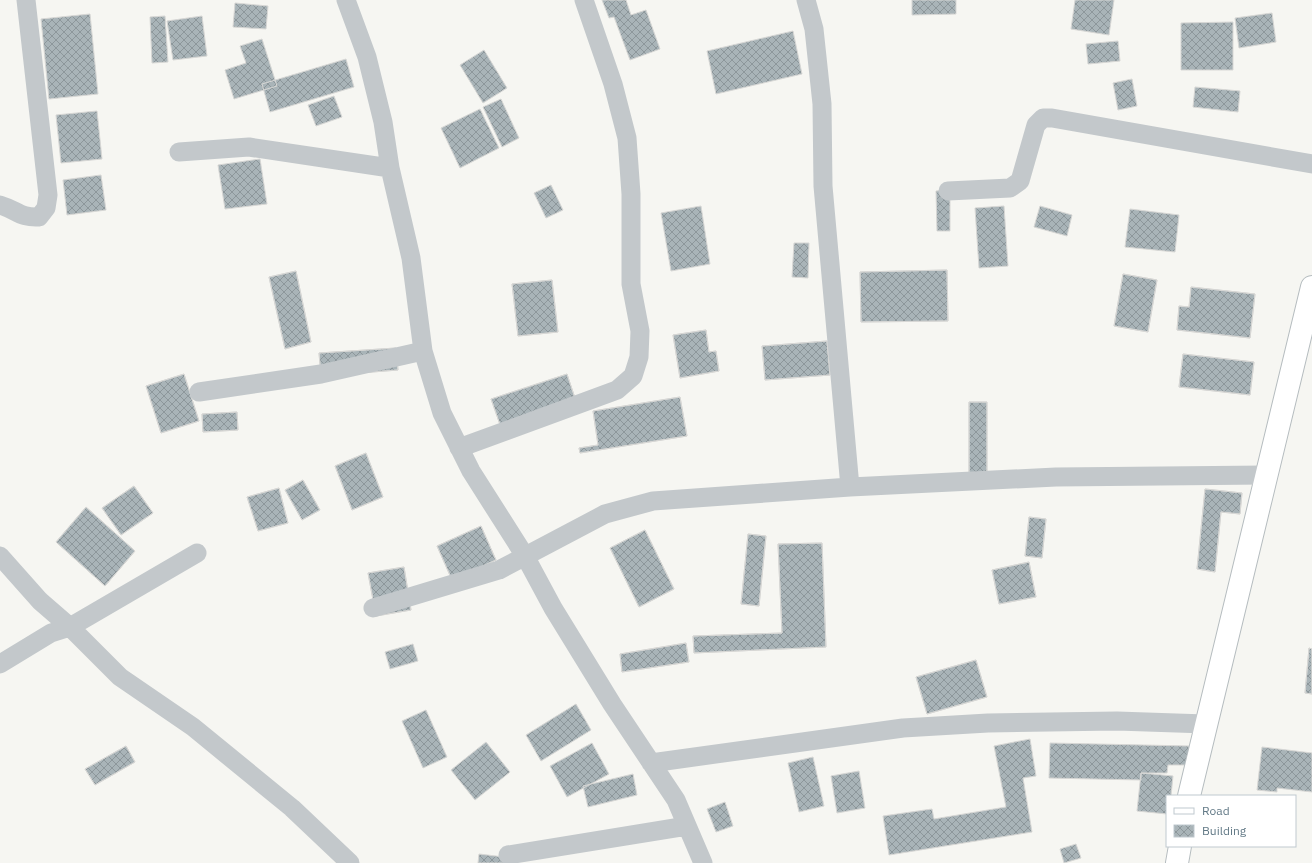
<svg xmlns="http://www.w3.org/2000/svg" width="1312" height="863" font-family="'IBM Plex Sans',sans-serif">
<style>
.building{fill:url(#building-cross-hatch);stroke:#d7d7d5}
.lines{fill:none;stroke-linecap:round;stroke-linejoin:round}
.secondary-casing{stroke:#b5bcbf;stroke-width:24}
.minor{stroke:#c3c8cb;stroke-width:19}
.secondary{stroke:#fff;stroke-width:22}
</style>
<defs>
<pattern id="building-cross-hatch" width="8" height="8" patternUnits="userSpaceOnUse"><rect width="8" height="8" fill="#a9b4b8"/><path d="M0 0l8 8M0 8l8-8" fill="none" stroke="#8d979b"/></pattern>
</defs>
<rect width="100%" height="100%" fill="#f6f6f2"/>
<path class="building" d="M 602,0 L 626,0 L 631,15 L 646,10 L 660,49 L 630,60 L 614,17 L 609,18 Z
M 912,0 L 956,0 L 956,14 L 912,15 Z
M 1075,0 L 1114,0 L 1109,35 L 1071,29 Z
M 235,3 L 268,6 L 266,29 L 233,27 Z
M 1272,13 L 1276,42 L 1239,48 L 1235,18 Z
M 90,14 L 98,94 L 49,99 L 41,19 Z
M 165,16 L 168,62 L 152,63 L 150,17 Z
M 202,16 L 207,56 L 173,60 L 167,21 Z
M 1233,22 L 1233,70 L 1181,70 L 1181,23 Z
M 793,31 L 802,74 L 716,94 L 707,51 Z
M 262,39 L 277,86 L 234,99 L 225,70 L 246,63 L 240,46 Z
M 1118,41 L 1120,61 L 1088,64 L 1086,44 Z
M 484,50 L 507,88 L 483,103 L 460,65 Z
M 346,59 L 354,87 L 270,112 L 262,84 Z
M 1132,79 L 1137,106 L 1118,110 L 1113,83 Z
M 1195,87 L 1240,91 L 1238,112 L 1193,107 Z
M 334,96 L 342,117 L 316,126 L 308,105 Z
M 501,99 L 519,138 L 502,147 L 483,107 Z
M 480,109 L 499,148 L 460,168 L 441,128 Z
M 97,111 L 102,159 L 61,163 L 56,115 Z
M 260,159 L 267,204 L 225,209 L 218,165 Z
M 101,175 L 106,210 L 67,215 L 63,180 Z
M 551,185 L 563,210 L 546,218 L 534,193 Z
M 950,190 L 950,231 L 937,231 L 936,191 Z
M 701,206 L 710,264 L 671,271 L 661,213 Z
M 1004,206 L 1008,266 L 979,268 L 975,208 Z
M 1040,206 L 1072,215 L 1067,236 L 1034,227 Z
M 1130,209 L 1179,215 L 1175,252 L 1125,247 Z
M 794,243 L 809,243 L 808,278 L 792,277 Z
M 947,270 L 948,321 L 861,322 L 860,272 Z
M 947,270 L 948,321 L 861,322 L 860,272 Z
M 296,271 L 311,342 L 285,349 L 269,277 Z
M 296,271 L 311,342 L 285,349 L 269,277 Z
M 1123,274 L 1157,280 L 1148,332 L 1114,326 Z
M 1123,274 L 1157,280 L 1148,332 L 1114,326 Z
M 552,280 L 558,332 L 518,336 L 512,284 Z
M 552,280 L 558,332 L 518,336 L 512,284 Z
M 1191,287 L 1255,294 L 1250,338 L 1177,330 L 1179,306 L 1189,307 Z
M 1191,287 L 1255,294 L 1250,338 L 1177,330 L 1179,306 L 1189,307 Z
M 706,330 L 709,352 L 716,351 L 719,371 L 680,378 L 673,335 Z
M 706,330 L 709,352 L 716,351 L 719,371 L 680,378 L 673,335 Z
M 827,341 L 830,375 L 765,380 L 762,346 Z
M 827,341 L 830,375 L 765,380 L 762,346 Z
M 396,348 L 398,370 L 321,376 L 319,353 Z
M 396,348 L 398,370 L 321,376 L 319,353 Z
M 1183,354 L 1254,362 L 1250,395 L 1179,387 Z
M 1183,354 L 1254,362 L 1250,395 L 1179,387 Z
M 184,374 L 199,421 L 161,433 L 146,386 Z
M 184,374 L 199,421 L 161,433 L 146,386 Z
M 567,374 L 579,410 L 504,436 L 491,399 Z
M 567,374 L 579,410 L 504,436 L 491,399 Z
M 680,397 L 687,436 L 580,453 L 579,448 L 598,445 L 593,411 Z
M 680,397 L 687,436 L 580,453 L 579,448 L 598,445 L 593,411 Z
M 969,402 L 987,402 L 987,480 L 969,480 Z
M 969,402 L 987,402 L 987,480 L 969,480 Z
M 237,412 L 238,430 L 203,432 L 202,414 Z
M 237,412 L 238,430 L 203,432 L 202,414 Z
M 366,453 L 383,497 L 352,510 L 335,466 Z
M 366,453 L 383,497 L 352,510 L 335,466 Z
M 303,480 L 320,510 L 302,520 L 285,490 Z
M 303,480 L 320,510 L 302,520 L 285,490 Z
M 134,486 L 153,513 L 121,535 L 102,508 Z
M 134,486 L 153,513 L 121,535 L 102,508 Z
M 279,488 L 288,523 L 258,531 L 247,497 Z
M 279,488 L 288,523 L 258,531 L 247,497 Z
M 1205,489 L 1242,493 L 1240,514 L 1221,512 L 1215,572 L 1197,569 Z
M 1205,489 L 1242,493 L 1240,514 L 1221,512 L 1215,572 L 1197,569 Z
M 86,507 L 135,551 L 105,586 L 56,542 Z
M 86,507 L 135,551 L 105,586 L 56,542 Z
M 1029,517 L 1046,519 L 1042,558 L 1025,556 Z
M 1029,517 L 1046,519 L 1042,558 L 1025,556 Z
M 481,526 L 496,560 L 452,580 L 437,546 Z
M 481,526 L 496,560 L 452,580 L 437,546 Z
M 645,530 L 674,589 L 639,607 L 610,548 Z
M 645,530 L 674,589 L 639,607 L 610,548 Z
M 748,534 L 766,536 L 759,606 L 741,604 Z
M 748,534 L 766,536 L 759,606 L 741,604 Z
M 822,543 L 826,647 L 694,653 L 693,636 L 782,633 L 778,544 Z
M 822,543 L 826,647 L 694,653 L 693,636 L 782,633 L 778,544 Z
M 1029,562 L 1036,597 L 999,604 L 992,570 Z
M 1029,562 L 1036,597 L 999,604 L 992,570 Z
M 404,567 L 411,610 L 376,616 L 368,573 Z
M 404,567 L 411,610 L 376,616 L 368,573 Z
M 686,643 L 689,662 L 622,672 L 620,654 Z
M 686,643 L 689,662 L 622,672 L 620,654 Z
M 413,644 L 418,661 L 390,669 L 385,652 Z
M 1309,648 L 1312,649 L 1312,694 L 1305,693 Z
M 1309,648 L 1312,649 L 1312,694 L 1305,693 Z
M 976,660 L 987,697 L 927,714 L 916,677 Z
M 976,660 L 987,697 L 927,714 L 916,677 Z
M 576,704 L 591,730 L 541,761 L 526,735 Z
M 426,710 L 447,757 L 423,768 L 402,721 Z
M 1030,739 L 1036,776 L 1023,778 L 1032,832 L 889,855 L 883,816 L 932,809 L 934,819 L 1006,807 L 994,746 Z
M 486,742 L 510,772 L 475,800 L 451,770 Z
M 592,743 L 609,774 L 567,797 L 550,766 Z
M 1050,743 L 1189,746 L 1188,765 L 1168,765 L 1167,773 L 1141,773 L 1141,780 L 1049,778 Z
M 126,746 L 135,762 L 95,785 L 85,769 Z
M 126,746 L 135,762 L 95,785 L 85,769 Z
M 1262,747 L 1312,753 L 1312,792 L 1277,788 L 1277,792 L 1257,790 Z
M 813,757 L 824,806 L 799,812 L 788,763 Z
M 859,771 L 865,808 L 837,813 L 831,776 Z
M 1141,773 L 1173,776 L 1171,796 L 1167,796 L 1167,814 L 1137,811 Z
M 633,774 L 637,795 L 588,807 L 583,786 Z
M 725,802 L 733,826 L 716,832 L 707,809 Z
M 1076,844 L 1081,858 L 1064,863 L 1060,849 Z
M 479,854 L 504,857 L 504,863 L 478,863 Z"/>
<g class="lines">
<defs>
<path id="secondary" d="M 1189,796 L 1312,287
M 1177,863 L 1180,846"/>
</defs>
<use href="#secondary" class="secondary-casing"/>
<path class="minor" d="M 346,0 L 367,57 L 383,122 L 390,168 L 411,258 L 423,351 L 442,413 L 471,471 L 525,556 L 553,608 L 612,704 L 676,800 L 703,863
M 806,0 L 814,29 L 822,104 L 823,186 L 850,487
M 179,152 L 249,147 L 390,168
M 948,191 L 1010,188 L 1020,181 L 1036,125 L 1043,118 L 1052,118 L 1312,164
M 0,205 C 17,210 20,218 39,217 L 46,208 L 48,195 L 26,0
M 199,392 L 321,374 L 423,351
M 459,448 L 617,390 L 633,376 L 639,357 L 640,331 L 631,284 L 631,194 L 627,138 L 613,84 L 584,0
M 0,556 L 40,601 L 70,627 L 120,677 L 193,727 L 292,808 L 350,863
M 373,608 L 499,570 L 605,514 L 653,501 L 850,487 L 1056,477 L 1266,475
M 0,664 L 51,633 L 70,627 L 197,553
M 651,763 L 903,728 L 988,723 L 1117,721 L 1206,724
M 508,855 L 687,826"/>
<use href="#secondary" class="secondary"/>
</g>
<rect x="1166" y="795" width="130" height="52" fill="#ffffff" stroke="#c0c9cf"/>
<rect x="1174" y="808" width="20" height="6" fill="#ffffff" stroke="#c0c9cf"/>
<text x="1202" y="815" font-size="12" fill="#627986">Road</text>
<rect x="1174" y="825" width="20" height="12" fill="url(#building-cross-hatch)" stroke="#c0c9cf"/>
<text x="1202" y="835" font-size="12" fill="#627986">Building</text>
</svg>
